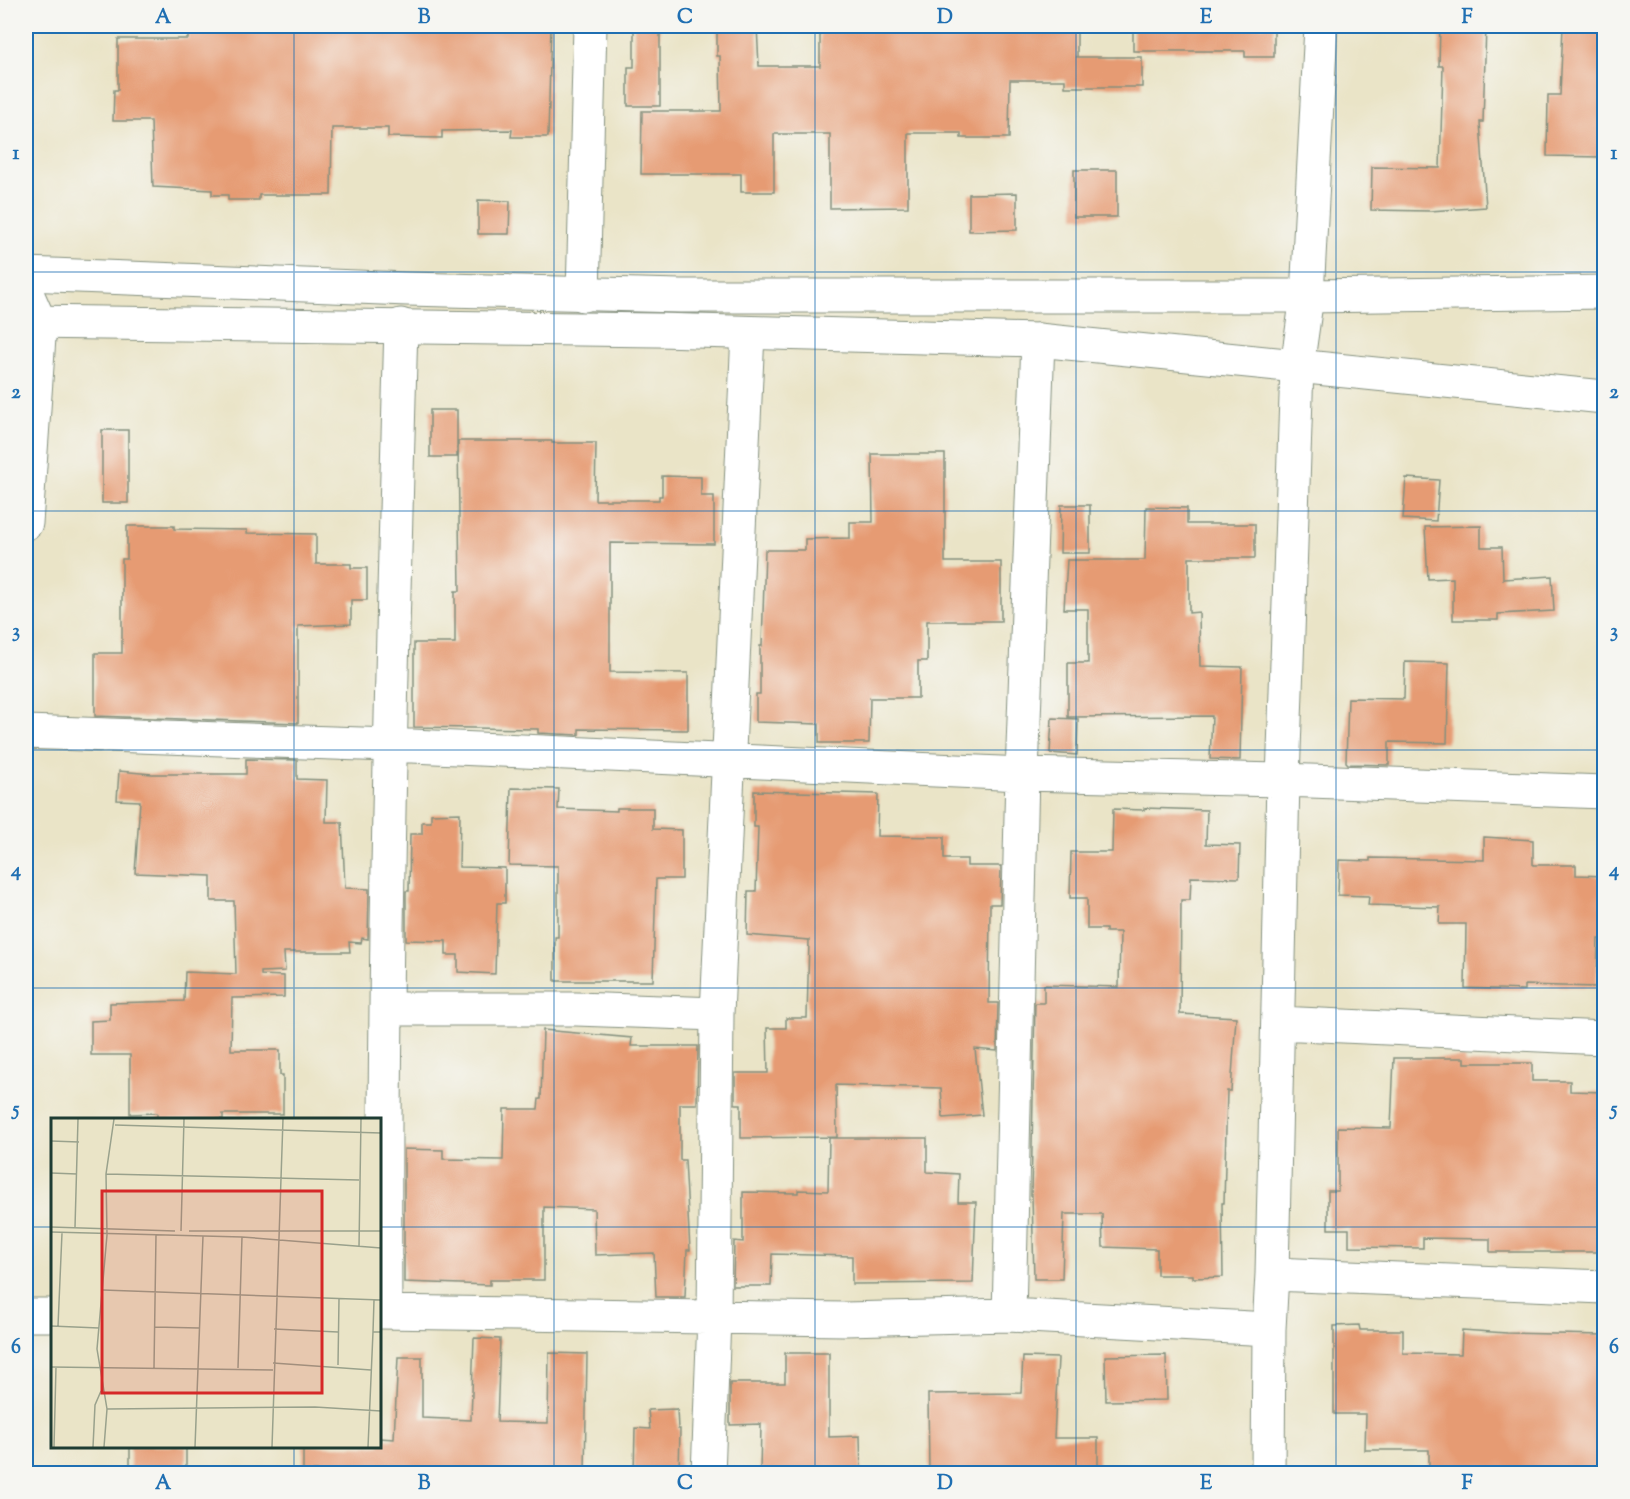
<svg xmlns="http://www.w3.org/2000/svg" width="1630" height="1499" font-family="'Sorts Mill Goudy',serif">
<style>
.building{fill:#e69b73}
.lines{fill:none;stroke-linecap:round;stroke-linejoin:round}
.street-casing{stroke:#84907e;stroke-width:35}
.secondary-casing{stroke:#84907e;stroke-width:35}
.street{stroke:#fff;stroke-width:33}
.secondary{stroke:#fff;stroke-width:33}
.grid{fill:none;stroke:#1f6fb2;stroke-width:1.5;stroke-opacity:0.55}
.inset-road{fill:none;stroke:#99a18c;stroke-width:1.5}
.view{fill:#d62828;fill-opacity:0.15;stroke:#d62828;stroke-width:3}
.inset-edge{fill:none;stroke:#1f3d34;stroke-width:3}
.neatline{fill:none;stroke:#1f6fb2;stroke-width:2}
.grid-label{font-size:20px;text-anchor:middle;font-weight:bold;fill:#1f6fb2}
</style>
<rect width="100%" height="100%" fill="#f6f6f2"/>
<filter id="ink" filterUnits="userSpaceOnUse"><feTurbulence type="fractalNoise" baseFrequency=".0167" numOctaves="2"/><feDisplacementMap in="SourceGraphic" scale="12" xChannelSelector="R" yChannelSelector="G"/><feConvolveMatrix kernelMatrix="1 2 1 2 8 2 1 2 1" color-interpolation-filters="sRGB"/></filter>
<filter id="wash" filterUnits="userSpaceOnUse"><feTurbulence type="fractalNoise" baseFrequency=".008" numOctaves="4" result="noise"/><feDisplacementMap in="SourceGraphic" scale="24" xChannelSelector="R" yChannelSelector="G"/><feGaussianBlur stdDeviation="1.35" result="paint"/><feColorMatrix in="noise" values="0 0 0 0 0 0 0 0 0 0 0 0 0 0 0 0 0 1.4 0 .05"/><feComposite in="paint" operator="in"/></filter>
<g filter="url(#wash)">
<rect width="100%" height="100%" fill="#eae4c7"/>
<g id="blocks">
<path class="building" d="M 188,26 L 551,26 L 548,137 L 511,137 L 512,130 L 442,131 L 442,138 L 388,137 L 388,128 L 332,128 L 331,195 L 259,195 L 259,200 L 228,200 L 228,195 L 212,195 L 212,190 L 153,187 L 151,121 L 113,121 L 114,90 L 118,90 L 118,39 L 188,39 Z
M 634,26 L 660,26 L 660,106 L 628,106 L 628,67 L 634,67 Z
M 717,26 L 757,26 L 759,66 L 820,66 L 820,26 L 1077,26 L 1077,57 L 1142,57 L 1142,87 L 1065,87 L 1065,80 L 1010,80 L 1009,138 L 961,138 L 961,133 L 908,133 L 908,207 L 830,208 L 830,134 L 774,134 L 774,192 L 741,192 L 741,174 L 641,174 L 642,111 L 721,111 L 720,56 L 717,56 Z
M 1133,26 L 1274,26 L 1274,57 L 1245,57 L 1245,51 L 1133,51 Z
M 1440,26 L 1486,26 L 1483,122 L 1480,122 L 1486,207 L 1430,211 L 1371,210 L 1372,167 L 1440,168 L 1443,66 L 1439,66 Z
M 1563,26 L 1605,26 L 1602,157 L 1547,156 L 1548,95 L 1560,95 Z
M 1074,170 L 1117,170 L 1117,217 L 1074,217 Z
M 1017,193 L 1017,230 L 969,231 L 969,194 Z
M 478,200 L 510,201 L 509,234 L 478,234 Z
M 430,410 L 457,410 L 457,457 L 430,457 Z
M 102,430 L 128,430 L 128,503 L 102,503 Z
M 458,441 L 552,441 L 552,443 L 596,443 L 595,500 L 659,500 L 659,496 L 662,496 L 662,476 L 701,477 L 701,496 L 714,496 L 714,544 L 610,543 L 610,672 L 688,673 L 688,730 L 579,729 L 579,735 L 538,733 L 538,729 L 414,727 L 414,643 L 455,643 L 455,591 L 460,591 Z
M 872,454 L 945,454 L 945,562 L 1001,562 L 1001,621 L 927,621 L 927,661 L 918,661 L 918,698 L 870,698 L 869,743 L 819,743 L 819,724 L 756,722 L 756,694 L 760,694 L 760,646 L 762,646 L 765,550 L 805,550 L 805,539 L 850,538 L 850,522 L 873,522 Z
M 1406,478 L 1439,480 L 1436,521 L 1403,519 Z
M 1061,505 L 1090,505 L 1090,553 L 1060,553 Z
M 1146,507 L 1187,508 L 1187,524 L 1255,524 L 1255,558 L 1189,558 L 1189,613 L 1199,612 L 1200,666 L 1242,667 L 1240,760 L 1210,759 L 1212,716 L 1068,717 L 1068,663 L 1088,663 L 1088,609 L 1064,609 L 1067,560 L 1145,560 Z
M 127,526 L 174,526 L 174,529 L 247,530 L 247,533 L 316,534 L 316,564 L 351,564 L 351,568 L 367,568 L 367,600 L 351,600 L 351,624 L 298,626 L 298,723 L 95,716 L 95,653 L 122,653 L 122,559 L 127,559 Z
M 1481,526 L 1481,547 L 1502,547 L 1503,579 L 1552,576 L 1554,611 L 1498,614 L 1498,620 L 1453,620 L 1453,578 L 1428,579 L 1425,527 Z
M 1405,662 L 1449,663 L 1447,743 L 1389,742 L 1389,765 L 1348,764 L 1346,762 L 1348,698 L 1404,699 Z
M 1052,718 L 1078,719 L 1077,755 L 1050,753 Z
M 246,759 L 297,760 L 297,779 L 327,780 L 326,822 L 342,822 L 345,888 L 369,889 L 368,939 L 362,938 L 361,943 L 349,942 L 350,952 L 284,952 L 285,971 L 261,972 L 261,975 L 284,976 L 284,997 L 232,998 L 231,1050 L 280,1050 L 280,1075 L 283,1075 L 283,1114 L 223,1114 L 223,1119 L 157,1119 L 157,1113 L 130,1114 L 130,1055 L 91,1055 L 91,1021 L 110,1020 L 110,1003 L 184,1001 L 185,972 L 236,974 L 234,901 L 211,901 L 211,876 L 135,873 L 140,801 L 117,800 L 119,771 L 152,774 L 246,774 Z
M 511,788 L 559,789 L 558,809 L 617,811 L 617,808 L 653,808 L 653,829 L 682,830 L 682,879 L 656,879 L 653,981 L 555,981 L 555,937 L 558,937 L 558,866 L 509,865 Z
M 754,791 L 878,794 L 877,836 L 944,837 L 944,859 L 967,859 L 967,866 L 1001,866 L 1000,904 L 990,904 L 989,1003 L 998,1003 L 997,1051 L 975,1049 L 982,1115 L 943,1118 L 941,1088 L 836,1085 L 837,1137 L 741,1138 L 741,1104 L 735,1104 L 735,1073 L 768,1073 L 767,1028 L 786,1028 L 786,1018 L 807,1018 L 809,940 L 747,935 L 748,891 L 756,891 L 758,827 L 754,827 Z
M 1144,808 L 1207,810 L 1206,844 L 1240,845 L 1239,878 L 1191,877 L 1190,900 L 1181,900 L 1180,1014 L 1236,1017 L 1231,1091 L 1227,1091 L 1224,1203 L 1222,1203 L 1223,1277 L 1193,1278 L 1193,1275 L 1157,1275 L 1157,1249 L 1103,1247 L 1102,1214 L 1064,1214 L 1062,1279 L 1034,1279 L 1032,1195 L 1031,1195 L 1035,1003 L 1044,1003 L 1044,985 L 1119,987 L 1120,932 L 1106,932 L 1106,929 L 1087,929 L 1087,898 L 1070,898 L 1071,852 L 1112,852 L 1113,809 L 1144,810 Z
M 460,813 L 459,867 L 505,868 L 505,903 L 497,903 L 495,974 L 458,972 L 458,955 L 446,955 L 446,941 L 406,940 L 406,891 L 409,891 L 410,834 L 422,834 L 422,822 L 431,822 L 431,814 Z
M 1484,837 L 1533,840 L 1533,865 L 1576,865 L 1576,875 L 1605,876 L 1605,939 L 1598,939 L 1597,987 L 1525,985 L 1525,990 L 1465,988 L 1466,924 L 1439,924 L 1440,907 L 1368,905 L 1369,896 L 1338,895 L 1339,860 L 1370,861 L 1370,858 L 1484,860 Z
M 543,1030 L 632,1038 L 631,1046 L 698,1046 L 697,1104 L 680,1104 L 680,1160 L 685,1160 L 690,1250 L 687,1250 L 685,1297 L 656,1297 L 654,1253 L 595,1255 L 594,1209 L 544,1207 L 544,1280 L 490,1280 L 490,1285 L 404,1282 L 404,1149 L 443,1150 L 443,1159 L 503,1160 L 504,1109 L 538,1109 L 539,1099 L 541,1099 Z
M 1394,1058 L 1465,1058 L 1465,1063 L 1532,1063 L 1532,1081 L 1570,1081 L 1570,1091 L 1604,1092 L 1605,1252 L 1490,1252 L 1490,1239 L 1423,1238 L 1423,1248 L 1349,1247 L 1349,1229 L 1328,1229 L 1328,1191 L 1338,1191 L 1338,1127 L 1391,1128 Z
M 829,1138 L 927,1138 L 927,1172 L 959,1174 L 958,1202 L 976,1202 L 973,1283 L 852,1284 L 852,1256 L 772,1254 L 771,1286 L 733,1286 L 734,1241 L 743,1242 L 743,1192 L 798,1193 L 798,1190 L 828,1191 Z
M 1359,1325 L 1360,1330 L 1403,1330 L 1403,1353 L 1461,1354 L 1462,1330 L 1507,1333 L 1605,1335 L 1605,1473 L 1429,1473 L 1429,1450 L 1365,1450 L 1366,1414 L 1334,1414 L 1334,1326 Z
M 474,1338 L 500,1339 L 497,1422 L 548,1423 L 549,1353 L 587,1354 L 585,1473 L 356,1473 L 356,1471 L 303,1471 L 303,1446 L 380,1446 L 380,1438 L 394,1439 L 398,1357 L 422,1357 L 422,1418 L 471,1420 Z
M 785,1353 L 829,1353 L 829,1437 L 860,1436 L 861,1473 L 760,1473 L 761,1424 L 730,1425 L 730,1383 L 785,1383 Z
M 1166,1355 L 1167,1400 L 1106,1401 L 1105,1356 Z
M 1023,1357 L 1058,1358 L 1054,1438 L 1098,1438 L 1098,1473 L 929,1473 L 928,1394 L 1021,1393 Z
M 677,1409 L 678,1429 L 680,1429 L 679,1473 L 634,1473 L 635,1428 L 650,1429 L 648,1410 Z
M 130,1446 L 186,1446 L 186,1473 L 130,1473 Z"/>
</g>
</g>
<g filter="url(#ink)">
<use href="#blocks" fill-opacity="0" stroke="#84907e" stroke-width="1.5"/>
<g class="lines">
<defs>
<path id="street" d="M 26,291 L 40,323 L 26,523
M 583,295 L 590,26
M 26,732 L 390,745 L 1022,774 L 1283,780 L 1604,792
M 387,1009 L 576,1009 L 717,1014
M 1278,1023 L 1604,1038
M 1272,1274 L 1604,1287
M 380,1312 L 845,1319 L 1009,1315 L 1269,1329
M 385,1312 C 383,983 392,654 401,325
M 26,1315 L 52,1315
M 1009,1315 L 1022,774 L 1038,340
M 708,1474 L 714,1318 L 717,1014 L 748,333
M 1268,1474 L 1269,1329 L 1272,1274 L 1283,780 L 1297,367 L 1307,296 L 1321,26"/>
<path id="secondary" d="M 26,274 L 408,289 L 680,296 L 1307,296 L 1604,292
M 26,322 L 658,330 L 1038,340 L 1604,397"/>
</defs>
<use href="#street" class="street-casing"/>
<use href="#secondary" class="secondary-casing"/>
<use href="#street" class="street"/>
<use href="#secondary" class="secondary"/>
</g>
</g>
<path class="grid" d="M 294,26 L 294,1120M 554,26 L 554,1474M 815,26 L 815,1474M 1076,26 L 1076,1474M 1336,26 L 1336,1474M 26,272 L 1604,272M 26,511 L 1604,511M 26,750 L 1604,750M 26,988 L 1604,988M 26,1227 L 52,1227M 380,1227 L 1604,1227M 294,1446 L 294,1474"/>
<g transform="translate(51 1118)">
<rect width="330" height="330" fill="#eae4c7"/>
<path class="inset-road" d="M 64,7 L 330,15M 0,23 L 28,24M 0,55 L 26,56M 55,56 L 308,62M 0,109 L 124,113M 24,109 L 27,1M 130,113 L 133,1M 138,113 L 330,113M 0,114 L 191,119 L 330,130M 308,129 L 310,1M 52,172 L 330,182M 0,208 L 48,210M 7,208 L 11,115M 103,209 L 148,210M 223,211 L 287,214M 322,214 L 323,182M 222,245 L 320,252M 287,247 L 288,181M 0,249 L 222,252M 103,250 L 105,117M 187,250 L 191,119M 56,291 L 264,289 L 330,293M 3,329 L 5,249M 42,329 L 44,287 L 50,273M 53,329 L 56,291 L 46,231 L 56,117 L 55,56 L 63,1M 144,329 L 152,118M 221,329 L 232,1M 317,329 L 322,214 L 330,214"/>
<path class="view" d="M 51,73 L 271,73 L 271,275 L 51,275 Z"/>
<rect width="330" height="330" class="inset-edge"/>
</g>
<rect width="1630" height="1499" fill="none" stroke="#f6f6f2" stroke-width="66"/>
<rect x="33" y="33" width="1564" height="1433" class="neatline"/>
<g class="grid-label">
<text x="163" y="23">A</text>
<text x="424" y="23">B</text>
<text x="685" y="23">C</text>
<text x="945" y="23">D</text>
<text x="1206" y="23">E</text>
<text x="1467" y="23">F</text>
<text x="16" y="159">1</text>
<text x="1614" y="159">1</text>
<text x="16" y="398">2</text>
<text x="1614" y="398">2</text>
<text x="16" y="637">3</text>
<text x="1614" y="637">3</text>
<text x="16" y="876">4</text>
<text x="1614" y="876">4</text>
<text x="16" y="1115">5</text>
<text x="1614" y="1115">5</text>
<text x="16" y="1353">6</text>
<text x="1614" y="1353">6</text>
<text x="163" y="1489">A</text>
<text x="424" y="1489">B</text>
<text x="685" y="1489">C</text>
<text x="945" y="1489">D</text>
<text x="1206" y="1489">E</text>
<text x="1467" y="1489">F</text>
</g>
</svg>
